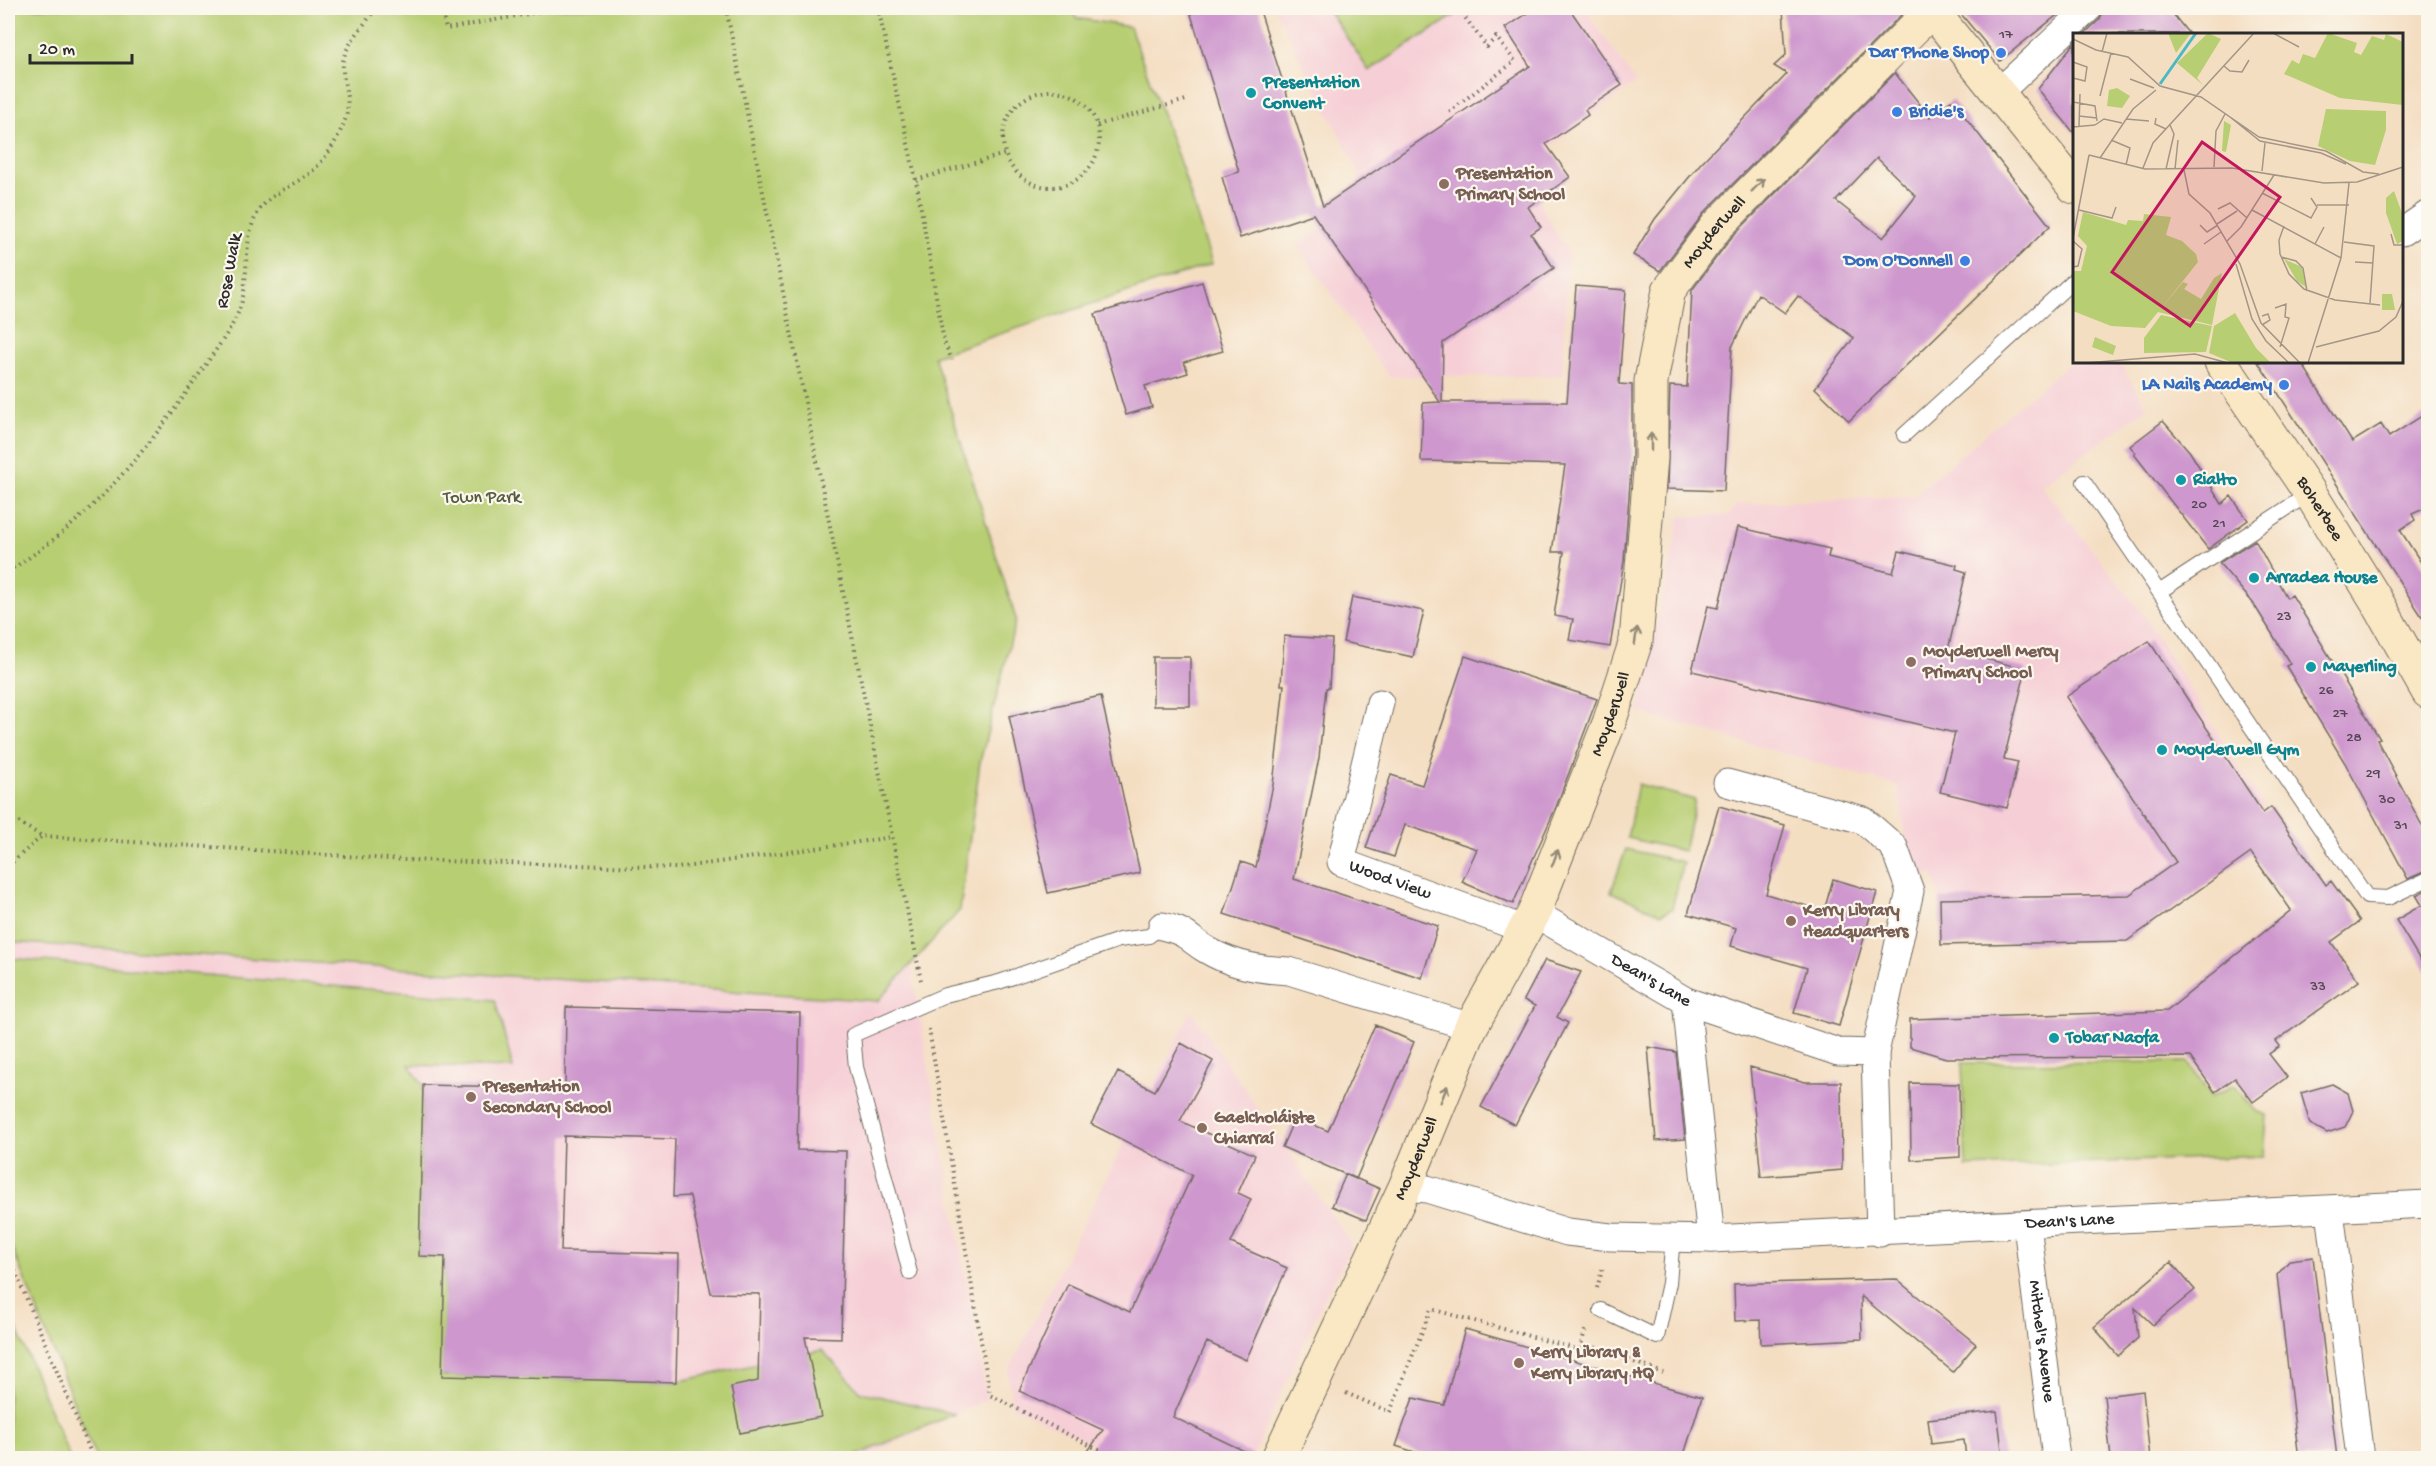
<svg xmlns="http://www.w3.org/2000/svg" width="2436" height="1466" font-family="'Gochi Hand',sans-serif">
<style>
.built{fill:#f6cfd6}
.green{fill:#b7ce72;stroke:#717c4e;stroke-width:1.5}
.building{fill:#ce97ce;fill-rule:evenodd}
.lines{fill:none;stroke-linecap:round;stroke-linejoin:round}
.service-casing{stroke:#716a60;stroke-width:16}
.minor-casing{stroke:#716a60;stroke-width:29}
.secondary-casing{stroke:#716a60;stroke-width:35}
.path{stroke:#716a60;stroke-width:4;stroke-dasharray:1.5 4.5;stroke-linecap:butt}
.service{stroke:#fff;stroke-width:14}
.minor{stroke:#fff;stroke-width:27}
.secondary{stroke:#fae7c3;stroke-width:33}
.oneway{stroke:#928977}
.shop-dot{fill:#3f7fe0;stroke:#fbf7ec;stroke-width:2}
.culture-dot{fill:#0f9aa8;stroke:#fbf7ec;stroke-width:2}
.education-dot{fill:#8d6e63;stroke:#fbf7ec;stroke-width:2}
.labels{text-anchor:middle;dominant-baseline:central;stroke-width:4.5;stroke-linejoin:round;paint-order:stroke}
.number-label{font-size:15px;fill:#544654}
.shop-label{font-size:18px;font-weight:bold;fill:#366cbe;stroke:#fbf7ec;text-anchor:end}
.culture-label{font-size:18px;font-weight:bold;fill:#0d838f;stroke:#fbf7ec;text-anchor:start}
.education-label{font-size:18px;font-weight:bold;fill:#785e54;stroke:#fbf7ec;text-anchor:start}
.street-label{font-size:18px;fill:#2b2b2b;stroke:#fbf7ec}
.park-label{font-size:18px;fill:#555c40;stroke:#fbf7ec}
.inset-river{fill:none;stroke:#4ab9c2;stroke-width:3}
.inset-road{fill:none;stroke:#a49686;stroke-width:1.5}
.view{fill:#c2185b;fill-opacity:0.15;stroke:#c2185b;stroke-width:3}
.inset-edge{fill:none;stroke:#2b2b2b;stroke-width:3}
</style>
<rect width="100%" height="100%" fill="#fbf7ec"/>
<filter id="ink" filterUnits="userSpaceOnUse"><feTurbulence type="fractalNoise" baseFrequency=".0167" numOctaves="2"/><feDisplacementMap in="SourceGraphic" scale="12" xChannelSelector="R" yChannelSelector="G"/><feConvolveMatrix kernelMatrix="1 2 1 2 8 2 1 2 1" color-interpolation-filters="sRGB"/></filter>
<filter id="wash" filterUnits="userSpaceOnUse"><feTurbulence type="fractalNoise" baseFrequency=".008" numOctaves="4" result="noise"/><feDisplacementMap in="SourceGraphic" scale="24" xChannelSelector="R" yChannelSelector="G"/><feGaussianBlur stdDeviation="1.35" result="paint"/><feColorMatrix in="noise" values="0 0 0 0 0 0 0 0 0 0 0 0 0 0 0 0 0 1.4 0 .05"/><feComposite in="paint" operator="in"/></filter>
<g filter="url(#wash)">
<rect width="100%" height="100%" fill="#f4dec2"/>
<path class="built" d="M 1274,8 L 1600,8 L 1589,16 L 1636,82 L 1520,170 L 1568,253 L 1562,376 L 1389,376 L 1297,245 L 1363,198 L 1357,169 Z
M 2074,359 L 2074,362 L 2119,362 L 2147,408 L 2041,486 L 2141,611 L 2264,807 L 2124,908 L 1942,905 L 1933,874 L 1910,877 L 1898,786 L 1638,712 L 1680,517 L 1729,515 L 1736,504 L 1913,496 Z
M 8,939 L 911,967 L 987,1399 L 863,1458 L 100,1458 L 8,1227 Z
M 1191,1011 L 1352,1245 L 1320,1307 L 1252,1458 L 1124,1458 L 1012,1406 L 1008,1372 Z"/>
<path class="green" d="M 8,8 L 1070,8 L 1076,18 L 1130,27 L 1182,168 L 1212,264 L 934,356 L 1016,619 L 980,762 L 960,910 L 878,1001 L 8,942 Z
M 1327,8 L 1450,8 L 1455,15 L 1369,71 Z
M 1638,784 L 1695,800 L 1684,851 L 1627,838 Z
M 1626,849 L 1683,862 L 1672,909 L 1661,914 L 1611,892 Z
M 8,958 L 495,1000 L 513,1068 L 409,1065 L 423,1085 L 419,1256 L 445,1257 L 443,1376 L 676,1382 L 822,1350 L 861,1392 L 954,1414 L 851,1458 L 96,1458 L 8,1238 Z
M 2188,1062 L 2211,1097 L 2234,1085 L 2256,1111 L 2267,1115 L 2264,1156 L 1966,1167 L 1962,1063 Z
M 8,1308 L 70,1458 L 8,1458 Z"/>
<g id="blocks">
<path class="building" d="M 1189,8 L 1259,8 L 1323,206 L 1530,66 L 1505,28 L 1536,8 L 1569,8 L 1622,85 L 1585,110 L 1588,115 L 1546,144 L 1570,177 L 1528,207 L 1541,227 L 1531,234 L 1554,268 L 1443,343 L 1442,402 L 1567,402 L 1576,286 L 1626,290 L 1619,384 L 1632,385 L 1632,457 L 1624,561 L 1610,647 L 1569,640 L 1573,619 L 1554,616 L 1564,552 L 1552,552 L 1565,465 L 1421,461 L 1423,403 L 1440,402 L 1313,214 L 1240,238 L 1222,177 L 1239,172 Z
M 1783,8 L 1908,8 L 1704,213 L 1660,271 L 1633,255 L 1655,219 L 1700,164 L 1787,74 L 1774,66 L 1786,55 Z
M 1956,8 L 2066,8 L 2000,61 Z
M 2104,8 L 2168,8 L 2189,34 L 2084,34 L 2100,19 Z
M 2074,43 L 2074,133 L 2038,89 Z
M 1895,73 L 1930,117 L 1952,100 L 2050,226 L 1849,421 L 1815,388 L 1854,338 L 1798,296 L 1785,313 L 1758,294 L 1732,347 L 1724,491 L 1667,489 L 1670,386 L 1687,387 L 1692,290 L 1731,238 ZM 1877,158 L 1916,196 L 1883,238 L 1836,201 Z
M 1202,282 L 1223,351 L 1184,362 L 1188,373 L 1145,386 L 1152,407 L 1126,415 L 1095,314 Z
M 2258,362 L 2301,362 L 2352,442 L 2381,424 L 2389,437 L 2428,412 L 2428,507 L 2412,514 L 2415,520 L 2400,530 L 2428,573 L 2428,626 Z
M 2163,421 L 2190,452 L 2222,504 L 2231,496 L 2248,520 L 2208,549 L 2134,454 L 2136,453 L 2130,446 Z
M 1738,527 L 1830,549 L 1828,557 L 1893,573 L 1899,551 L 1957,565 L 1956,569 L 1966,572 L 1948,650 L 2026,669 L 2004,759 L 2018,762 L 2007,808 L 1940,792 L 1955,733 L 1692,671 L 1708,606 L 1718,608 Z
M 2255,540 L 2287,598 L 2292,595 L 2380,739 L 2377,740 L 2428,837 L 2428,870 L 2408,879 L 2345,763 L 2286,666 L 2290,664 L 2276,640 L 2253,603 L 2219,563 Z
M 1352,597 L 1424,611 L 1413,657 L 1343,642 Z
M 1284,636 L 1332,639 L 1329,688 L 1326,688 L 1319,758 L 1294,879 L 1438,926 L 1422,978 L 1224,914 L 1241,862 L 1256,867 L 1273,785 L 1284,685 L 1281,685 Z
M 2149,641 L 2263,813 L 2271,807 L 2326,885 L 2331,881 L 2360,921 L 2331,942 L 2359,981 L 2276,1041 L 2280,1046 L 2269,1054 L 2287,1077 L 2253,1102 L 2235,1078 L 2215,1092 L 2190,1057 L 1946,1058 L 1910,1047 L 1910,1019 L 2167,1011 L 2291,910 L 2251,853 L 2127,941 L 1941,945 L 1940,899 L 2129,895 L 2176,862 L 2066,697 Z
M 1465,656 L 1597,699 L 1556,807 L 1513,904 L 1462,882 L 1477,849 L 1405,825 L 1394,857 L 1366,848 L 1391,775 L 1422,785 Z
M 1153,657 L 1190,657 L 1190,706 L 1153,706 Z
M 1101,696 L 1140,873 L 1048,893 L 1009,716 Z
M 1719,806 L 1785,825 L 1766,894 L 1824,911 L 1833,879 L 1877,892 L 1839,1026 L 1794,1013 L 1807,968 L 1731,946 L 1736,928 L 1688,914 Z
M 2428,889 L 2428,973 L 2396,920 L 2422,905 L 2416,895 Z
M 1545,960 L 1581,972 L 1557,1017 L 1568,1023 L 1515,1125 L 1481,1107 L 1535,1006 L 1524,1000 Z
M 566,1007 L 800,1013 L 797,1150 L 846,1151 L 841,1338 L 805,1337 L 821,1417 L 740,1433 L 731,1387 L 758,1381 L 760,1294 L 711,1293 L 690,1196 L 673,1197 L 675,1139 L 564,1136 L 561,1251 L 679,1254 L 676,1382 L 442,1376 L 445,1257 L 419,1256 L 423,1085 L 565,1088 Z
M 1375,1025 L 1414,1042 L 1356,1179 L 1282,1147 L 1295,1117 L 1328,1131 Z
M 1181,1043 L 1213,1061 L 1180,1121 L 1255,1155 L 1238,1193 L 1251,1199 L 1231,1243 L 1287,1268 L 1246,1360 L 1207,1342 L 1173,1417 L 1259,1458 L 1083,1458 L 1103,1430 L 1019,1391 L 1068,1284 L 1130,1312 L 1192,1175 L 1091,1124 L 1118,1072 L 1155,1091 Z
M 1648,1047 L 1676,1052 L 1685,1139 L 1656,1141 Z
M 1750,1067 L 1805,1082 L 1841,1082 L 1842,1170 L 1761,1177 Z
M 1910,1083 L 1959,1084 L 1960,1157 L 1911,1160 Z
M 2332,1084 L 2348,1093 L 2353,1111 L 2345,1127 L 2327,1133 L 2310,1124 L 2301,1093 Z
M 1346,1174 L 1380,1189 L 1366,1220 L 1332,1206 Z
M 2313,1257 L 2318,1298 L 2337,1458 L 2299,1458 L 2293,1412 L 2277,1275 L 2290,1260 Z
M 2171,1262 L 2195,1290 L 2153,1325 L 2135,1308 L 2138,1338 L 2118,1356 L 2094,1327 Z
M 1896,1279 L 1976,1344 L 1953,1372 L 1861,1296 L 1862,1339 L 1761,1344 L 1760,1320 L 1735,1321 L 1734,1284 Z
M 1465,1329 L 1702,1397 L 1683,1458 L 1433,1458 L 1396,1446 L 1413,1398 L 1444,1405 Z
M 2143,1391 L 2150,1458 L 2111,1458 L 2104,1396 Z
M 1997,1411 L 2003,1458 L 1966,1458 L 1964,1440 L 1931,1444 L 1928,1419 Z"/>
</g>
</g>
<g filter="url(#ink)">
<use href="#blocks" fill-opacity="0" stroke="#716a60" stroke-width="1.5"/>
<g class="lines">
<defs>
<path id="service" d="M 1904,435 L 2074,280
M 2084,482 L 2367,897 L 2388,898 L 2428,879
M 2159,592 L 2310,493
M 910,1273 L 856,1067 L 853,1035 L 945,995 L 999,982 L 1119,940 L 1149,936 L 1162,926
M 1601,1310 L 1657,1337 L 1669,1283 L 1673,1237"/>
<g id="minor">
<path d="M 1997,94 L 2089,8"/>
<path d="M 2402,232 L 2428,214"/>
<path id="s1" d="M 1380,703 L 1341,862 L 1526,930"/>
<path d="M 1727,783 L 1863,820 L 1894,847 L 1910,891 L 1875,1053 L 1880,1233"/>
<path id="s2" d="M 1534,913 L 1686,1001 L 1838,1052 L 1875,1053"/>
<path d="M 1162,926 C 1188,932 1187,938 1207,950 C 1232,965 1261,970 1289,971 L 1471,1027"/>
<path d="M 1686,1001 L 1711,1239"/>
<path id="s3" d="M 1405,1187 L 1427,1189 L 1567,1232 L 1611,1237 L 1711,1239 L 2428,1204"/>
<path d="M 2330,1210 L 2360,1458"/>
<path id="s4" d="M 2027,1225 L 2056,1458"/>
</g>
<g id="secondary">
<path d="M 1930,8 L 2074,187"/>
<path id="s5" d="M 2221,362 L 2310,493 L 2376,600 L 2428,692"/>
<path id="s6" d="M 1278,1458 L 1405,1187 L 1471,1027 L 1534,913 L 1609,723 L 1636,641 L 1651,458 L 1651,381 L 1669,290 L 1717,226 L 1932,10"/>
</g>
</defs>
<use href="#service" class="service-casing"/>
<use href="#minor" class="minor-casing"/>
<use href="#secondary" class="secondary-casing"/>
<path class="path" d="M 441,8 L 446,29 L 560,8
M 726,8 L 921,980
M 878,8 L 916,180 L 944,342 L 952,360
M1003 139a48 48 0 1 1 96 0a48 48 0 1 1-96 0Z
M 1449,112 L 1515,61 L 1496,37 L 1487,47 L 1458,8
M 1097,125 L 1186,100
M 916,180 L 1005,154
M 8,571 C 89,523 150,447 202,370 C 215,350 232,330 240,308 C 250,278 242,241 257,214 C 268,194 293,186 310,173 C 326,160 338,139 345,120 C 353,98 339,79 344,57 C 347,44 368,20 376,8
M 8,816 L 42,836 L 405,860 L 677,868 L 893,837
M 8,866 L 42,836
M 929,1029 L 990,1395 L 1115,1458
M 8,1254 L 93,1458
M 1597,1288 L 1603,1267
M 1580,1349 L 1586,1327
M 1346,1393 L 1390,1412 L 1431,1309 L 1580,1350 L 1589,1345 L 1663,1373"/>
<use href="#service" class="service"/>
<use href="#minor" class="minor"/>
<use href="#secondary" class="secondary"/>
</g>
<defs><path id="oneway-shaft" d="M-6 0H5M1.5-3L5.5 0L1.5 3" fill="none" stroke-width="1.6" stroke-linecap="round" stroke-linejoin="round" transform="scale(1.5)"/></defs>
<g class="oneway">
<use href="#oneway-shaft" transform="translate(1758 185) rotate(-45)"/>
<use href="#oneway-shaft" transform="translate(1651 442) rotate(-90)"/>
<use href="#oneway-shaft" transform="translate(1636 636) rotate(-81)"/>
<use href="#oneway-shaft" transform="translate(1555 858) rotate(-69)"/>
<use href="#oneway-shaft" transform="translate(1444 1094) rotate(-68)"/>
</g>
</g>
<g class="shop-dot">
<circle cx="2001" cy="53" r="6"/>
<circle cx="1897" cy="112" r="6"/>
<circle cx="1965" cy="261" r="6"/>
<circle cx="2284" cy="385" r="6"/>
</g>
<g class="culture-dot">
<circle cx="1251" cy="93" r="6"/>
<circle cx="2181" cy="480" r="6"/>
<circle cx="2254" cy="578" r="6"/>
<circle cx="2311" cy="667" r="6"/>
<circle cx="2162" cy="750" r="6"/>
<circle cx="2054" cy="1038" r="6"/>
</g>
<g class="education-dot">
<circle cx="1444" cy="184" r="6"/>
<circle cx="1911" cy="662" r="6"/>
<circle cx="1791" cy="921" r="6"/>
<circle cx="471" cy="1097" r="6"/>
<circle cx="1202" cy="1128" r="6"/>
<circle cx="1519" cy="1363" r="6"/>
</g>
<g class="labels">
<g class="number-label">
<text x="2006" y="35">17</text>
<text x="2199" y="505">20</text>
<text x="2219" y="524">21</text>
<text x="2284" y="617">23</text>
<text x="2326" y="691">26</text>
<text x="2340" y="714">27</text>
<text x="2354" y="738">28</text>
<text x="2373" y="774">29</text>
<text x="2387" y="800">30</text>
<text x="2401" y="826">31</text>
<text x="2318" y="987">33</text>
</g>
<g class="shop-label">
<text x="1989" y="53">Dar Phone Shop</text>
<text x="1909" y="112" text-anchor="start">Bridie's</text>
<text x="1953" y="261">Dom O'Donnell</text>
<text x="2272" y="385">LA Nails Academy</text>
</g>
<g class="culture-label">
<text x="1263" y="83">Presentation<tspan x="1263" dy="21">Convent</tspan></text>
<text x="2193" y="480">Rialto</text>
<text x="2266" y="578">Arradea House</text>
<text x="2323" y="667">Mayerling</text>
<text x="2174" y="750">Moyderwell Gym</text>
<text x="2066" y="1038">Tobar Naofa</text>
</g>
<g class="education-label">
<text x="1456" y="174">Presentation<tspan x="1456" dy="21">Primary School</tspan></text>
<text x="1923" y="652">Moyderwell Mercy<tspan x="1923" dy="21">Primary School</tspan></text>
<text x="1803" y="911">Kerry Library<tspan x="1803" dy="21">Headquarters</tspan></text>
<text x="483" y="1087">Presentation<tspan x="483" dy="21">Secondary School</tspan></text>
<text x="1214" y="1118">Gaelcholáiste<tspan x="1214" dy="21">Chiarraí</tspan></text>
<text x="1531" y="1353">Kerry Library &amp;<tspan x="1531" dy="21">Kerry Library HQ</tspan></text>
</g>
<g class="street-label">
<text stroke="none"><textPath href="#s6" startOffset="1320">Moyderwell</textPath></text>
<text transform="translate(230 271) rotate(-79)">Rose Walk</text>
<text stroke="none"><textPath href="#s5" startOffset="177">Boherbee</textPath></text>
<text stroke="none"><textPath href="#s6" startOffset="816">Moyderwell</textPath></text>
<text stroke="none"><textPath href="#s1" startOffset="216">Wood View</textPath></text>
<text stroke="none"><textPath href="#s2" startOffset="135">Dean's Lane</textPath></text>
<text stroke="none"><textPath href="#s6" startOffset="330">Moyderwell</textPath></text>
<text stroke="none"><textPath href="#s3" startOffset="672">Dean's Lane</textPath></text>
<text stroke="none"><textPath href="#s4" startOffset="117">Mitchel's Avenue</textPath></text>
</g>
<g class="park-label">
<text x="482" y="498">Town Park</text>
</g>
</g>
<g transform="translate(2073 33)">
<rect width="330" height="330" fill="#f4dec2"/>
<path d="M 95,0 L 118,0 L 103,20 ZM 135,0 L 148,6 L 124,45 L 130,52 L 104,30 ZM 255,0 L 284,10 L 281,19 L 288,22 L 299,3 L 311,7 L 313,1 L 330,9 L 330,72 L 267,65 L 211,41 L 219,27 L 226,31 L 230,21 L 242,25 ZM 44,55 L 57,63 L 49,75 L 34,73 L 36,57 ZM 253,76 L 313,78 L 313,97 L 302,132 L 277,128 L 245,113 ZM 151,88 L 158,92 L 153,119 L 149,118 ZM 321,158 L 330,183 L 330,208 L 324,211 L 313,180 L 313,165 ZM 10,179 L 53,192 L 55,187 L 70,188 L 71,181 L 98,184 L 93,202 L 109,208 L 123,221 L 125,229 L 86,278 L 110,249 L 115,251 L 111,256 L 128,266 L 141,245 L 149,240 L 139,292 L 85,279 L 72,295 L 38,293 L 0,278 L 0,238 L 8,238 L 14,213 L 5,203 ZM 211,226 L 229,234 L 233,254 L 224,248 ZM 309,261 L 319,261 L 322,277 L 309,277 ZM 162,280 L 183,315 L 198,330 L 160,330 L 136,320 L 141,293 ZM 88,282 L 139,293 L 133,319 L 71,320 L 71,305 ZM 22,304 L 43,313 L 40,322 L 19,314 Z" fill="#b7ce72"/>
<path class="inset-river" d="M 87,51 L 123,0"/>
<path class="inset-road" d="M 200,0 L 226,14M 0,6 L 23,17 L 55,24 L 87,53 L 128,64 L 186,104 L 253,118 L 290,139 L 306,141M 29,19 L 34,0M 0,29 L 14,34 L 12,48 L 0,45M 151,33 L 157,38 L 169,39 L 176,27M 57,46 L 81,55M 27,63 L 38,20M 0,69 L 22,73 L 24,88M 6,83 L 24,85M 157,84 L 187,108 L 248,120 L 273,131M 83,85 L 82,91 L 93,96M 53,86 L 76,88M 22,92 L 31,86 L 49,90M 6,93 L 7,61M 0,94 L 22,92M 38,107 L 57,115 L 53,132M 16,122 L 72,136 L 159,135 L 251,150 L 284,149 L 330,134M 27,125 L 60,76 L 83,57M 141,134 L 143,98 L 152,81M 70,135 L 80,110 L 181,0M 93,136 L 101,101 L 97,92M 102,136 L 105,107M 111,137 L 116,161 L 137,180 L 167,231 L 188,290 L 227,330M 189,138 L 192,110M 189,160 L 238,185 L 244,174 L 238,165M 244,172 L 276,172M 145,176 L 157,170 L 174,185M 6,177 L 39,185 L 43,174M 179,177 L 268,225M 144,191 L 164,178M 127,192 L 134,199 L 145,192M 211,193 L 206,207 L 207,221 L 216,241 L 231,256 L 262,267 L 307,272M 318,201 L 321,212 L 330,212M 0,205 L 16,122M 0,208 L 9,216 L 5,233 L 0,234M 154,208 L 168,194 L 201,142M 271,209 L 301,213 L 297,270M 131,211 L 148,199M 242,211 L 251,194M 208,224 L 223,228 L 230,235 L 234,258M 282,229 L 300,230M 163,231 L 179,286 L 193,308 L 216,330M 202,275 L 213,271 L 212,284 L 216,285 L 207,314M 189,283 L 195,281 L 197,287 L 189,292M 243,314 L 306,298 L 323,284 L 330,268M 13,330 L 122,321 L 155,330M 235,330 L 268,225 L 276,150"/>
<path class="view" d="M 129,109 L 207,164 L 117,293 L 39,239 Z"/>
<rect width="330" height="330" class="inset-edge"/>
</g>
<rect width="2436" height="1466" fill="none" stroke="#fbf7ec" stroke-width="30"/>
<path d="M30 54v9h102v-9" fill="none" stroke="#2b2b2b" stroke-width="3"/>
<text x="39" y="54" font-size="18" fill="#2b2b2b" stroke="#fbf7ec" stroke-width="4.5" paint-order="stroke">20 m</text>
</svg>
